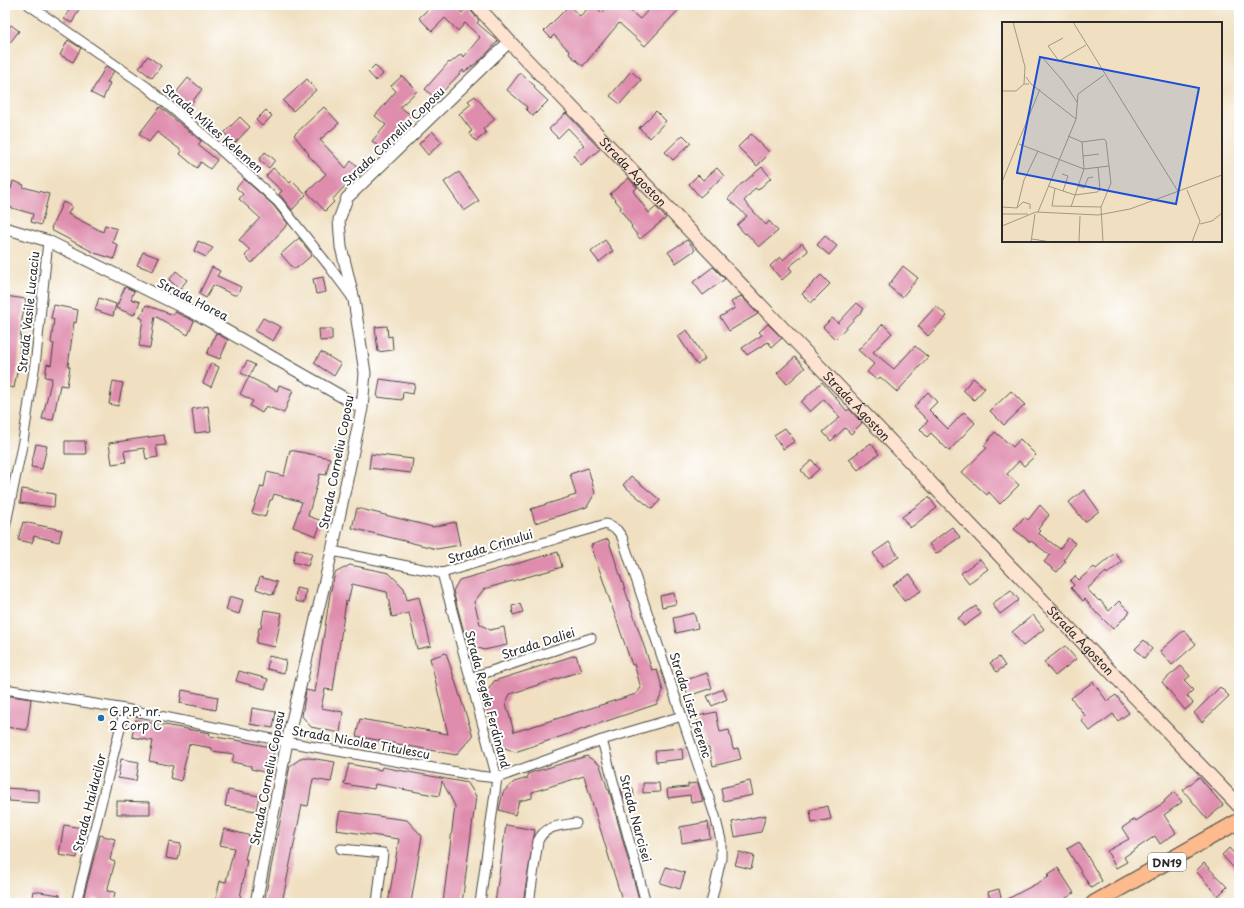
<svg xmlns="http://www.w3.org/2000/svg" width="1244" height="908" font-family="'Playpen Sans',sans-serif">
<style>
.building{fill:#df8dad}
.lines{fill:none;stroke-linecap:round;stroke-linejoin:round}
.minor-casing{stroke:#494642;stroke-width:11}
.tertiary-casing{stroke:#494642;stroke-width:13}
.secondary-casing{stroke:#494642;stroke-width:15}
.primary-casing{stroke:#494642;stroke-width:17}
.minor{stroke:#fff;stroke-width:9}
.tertiary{stroke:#fff;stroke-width:11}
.secondary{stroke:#fee3d1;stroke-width:13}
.primary{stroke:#fcba8d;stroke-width:15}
.poi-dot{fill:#1f6fb2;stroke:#fff;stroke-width:1.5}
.labels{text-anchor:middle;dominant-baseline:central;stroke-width:4;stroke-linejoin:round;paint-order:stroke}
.shield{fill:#fff;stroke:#6b6b6b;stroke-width:1}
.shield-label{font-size:11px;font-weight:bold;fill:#2b2b2b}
.street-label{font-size:12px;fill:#2b2b2b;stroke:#fff}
.poi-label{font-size:12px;fill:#2b2b2b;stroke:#fff;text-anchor:start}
.inset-road{fill:none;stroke:#a19885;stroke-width:1}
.view{fill:#1d4ed8;fill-opacity:0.15;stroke:#1d4ed8;stroke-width:2}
.inset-edge{fill:none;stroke:#2b2b2b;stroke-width:2}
</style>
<rect width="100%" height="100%" fill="#fff"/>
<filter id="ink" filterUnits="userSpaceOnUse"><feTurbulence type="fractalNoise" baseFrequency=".025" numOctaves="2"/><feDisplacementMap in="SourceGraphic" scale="8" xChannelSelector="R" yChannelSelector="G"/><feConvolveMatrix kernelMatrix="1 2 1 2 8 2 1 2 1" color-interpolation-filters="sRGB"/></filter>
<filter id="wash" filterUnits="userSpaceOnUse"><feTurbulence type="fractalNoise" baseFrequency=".012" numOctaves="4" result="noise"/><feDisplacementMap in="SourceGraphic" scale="16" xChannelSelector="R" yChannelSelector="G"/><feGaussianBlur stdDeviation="0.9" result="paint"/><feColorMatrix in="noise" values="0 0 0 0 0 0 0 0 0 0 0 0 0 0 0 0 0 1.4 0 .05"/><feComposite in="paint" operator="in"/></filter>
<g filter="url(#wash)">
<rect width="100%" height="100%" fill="#f0e0c1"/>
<g id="blocks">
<path class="building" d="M 72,5 L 79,9 L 72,23 L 64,19 Z
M 432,5 L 454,5 L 462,13 L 468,7 L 479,21 L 477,23 L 498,41 L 482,59 L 464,72 L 463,70 L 436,99 L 425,89 L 449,62 L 450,63 L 461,54 L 464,57 L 480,37 L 465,23 L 458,31 L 445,18 L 432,31 L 419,18 Z
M 592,5 L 594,5 L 602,13 L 609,5 L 623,5 L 640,19 L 653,5 L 683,5 L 645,46 L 619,23 L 583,66 L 569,54 L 570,52 L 554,35 L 551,38 L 544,31 L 569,6 L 580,16 Z
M 11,25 L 19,31 L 5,49 L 5,33 Z
M 68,40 L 81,48 L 73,62 L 60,55 Z
M 148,56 L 161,66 L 152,78 L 139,68 Z
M 375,65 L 383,74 L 376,81 L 368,72 Z
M 106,66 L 114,71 L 107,82 L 110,83 L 103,99 L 91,93 Z
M 631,71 L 641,80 L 620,104 L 610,96 Z
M 520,73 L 535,86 L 534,88 L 548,101 L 533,116 L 526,109 L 527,107 L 507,90 Z
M 402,76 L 417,91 L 400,107 L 411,115 L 390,141 L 393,143 L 385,152 L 372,141 L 386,125 L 375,116 L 396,91 L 391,86 Z
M 188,78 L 202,89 L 189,106 L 175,94 Z
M 307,79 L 316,90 L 293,111 L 283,101 Z
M 475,96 L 495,119 L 483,129 L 486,133 L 476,141 L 469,133 L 472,131 L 459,114 L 471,104 L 468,101 Z
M 160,107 L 201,141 L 198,145 L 217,160 L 210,169 L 201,162 L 197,168 L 180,154 L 182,151 L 157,132 L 149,142 L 139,134 Z
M 324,107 L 339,123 L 320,140 L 346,168 L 351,161 L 363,170 L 358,177 L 355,175 L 332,200 L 334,202 L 325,211 L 307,192 L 326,174 L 308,155 L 309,154 L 294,135 Z
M 266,110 L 272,116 L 262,126 L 256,120 Z
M 656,111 L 666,121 L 650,138 L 639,128 Z
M 566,113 L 600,149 L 581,165 L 573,155 L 584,145 L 568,128 L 558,138 L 549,129 Z
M 240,117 L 250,127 L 235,143 L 224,133 Z
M 432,131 L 442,142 L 428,155 L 419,144 Z
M 751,134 L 770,153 L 757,166 L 738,147 Z
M 683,135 L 691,143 L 673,160 L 665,152 Z
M 265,152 L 275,160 L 269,168 L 259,160 Z
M 762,167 L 771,178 L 758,190 L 755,188 L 744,201 L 766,225 L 769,221 L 778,231 L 759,247 L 746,233 L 745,234 L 737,225 L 747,216 L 728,199 L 742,183 L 742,184 Z
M 273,168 L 290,183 L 292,181 L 306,195 L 292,210 L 279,194 L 282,191 L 266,176 Z
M 717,168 L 724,176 L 700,197 L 689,184 L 698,175 L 703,180 Z
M 459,172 L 479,201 L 464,211 L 444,182 Z
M 629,178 L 637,188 L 633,191 L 649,213 L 656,207 L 666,218 L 640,239 L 631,227 L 632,226 L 620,209 L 621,207 L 610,194 Z
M 244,179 L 274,206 L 288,224 L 252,263 L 245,256 L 250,250 L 239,240 L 260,218 L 239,199 L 243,194 L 236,188 Z
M 13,181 L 24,185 L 23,187 L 49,194 L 41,225 L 31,222 L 33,214 L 5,206 L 5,187 L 11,189 Z
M 63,202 L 72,206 L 68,214 L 103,232 L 105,225 L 117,229 L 112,242 L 118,245 L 114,259 L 95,253 L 51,230 L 52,228 L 51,228 Z
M 825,236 L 837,246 L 829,255 L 817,245 Z
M 299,238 L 312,255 L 297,268 L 293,268 L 281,254 Z
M 605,240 L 613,251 L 599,262 L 591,252 Z
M 687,240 L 695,250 L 676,263 L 668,252 Z
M 198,241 L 213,248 L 206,257 L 194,251 Z
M 802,243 L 808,251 L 789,267 L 792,271 L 782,280 L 770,266 L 780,257 L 783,260 Z
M 143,252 L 159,258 L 153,271 L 137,265 Z
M 903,266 L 918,278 L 902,297 L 888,286 Z
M 212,267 L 220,271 L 217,276 L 241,287 L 237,295 L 234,295 L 213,285 L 206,298 L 199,294 Z
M 713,267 L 725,279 L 703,295 L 693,282 Z
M 176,271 L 187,280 L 180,289 L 169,280 Z
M 821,275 L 830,284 L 811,303 L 802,294 Z
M 323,277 L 326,292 L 316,294 L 313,279 Z
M 125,287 L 134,291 L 131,299 L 140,302 L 134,315 L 116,308 Z
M 5,296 L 26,299 L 22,319 L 18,367 L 14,388 L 5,386 Z
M 741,296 L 758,314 L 729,331 L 720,317 L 735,308 L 731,302 Z
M 99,298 L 116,304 L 113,316 L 95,310 Z
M 857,303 L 864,309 L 835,339 L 823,327 L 832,318 L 838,323 Z
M 54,305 L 78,310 L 76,323 L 74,322 L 68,366 L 70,367 L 67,386 L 60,385 L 53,420 L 42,419 L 52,378 L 45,377 L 47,364 L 51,365 L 54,344 L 51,343 L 54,319 L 51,318 Z
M 146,305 L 173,315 L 175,312 L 194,321 L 188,335 L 155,316 L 150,348 L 139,346 L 143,319 L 139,317 L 145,310 L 144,310 Z
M 936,306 L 947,316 L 928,336 L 918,326 Z
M 263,318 L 281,327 L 273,341 L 255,331 Z
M 768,324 L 782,338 L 772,347 L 768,342 L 747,355 L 742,348 L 762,335 L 759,332 Z
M 883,324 L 892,333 L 873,352 L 894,369 L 915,346 L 928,357 L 897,392 L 880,377 L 877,380 L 867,372 L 874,364 L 858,350 Z
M 387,326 L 388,337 L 392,336 L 393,350 L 378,352 L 375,327 Z
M 319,329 L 332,329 L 332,340 L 320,341 Z
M 687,330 L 705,359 L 697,365 L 678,336 Z
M 216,333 L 228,340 L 220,359 L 207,354 Z
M 321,352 L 341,364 L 334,376 L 314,363 Z
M 795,357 L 805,368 L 787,384 L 777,373 Z
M 247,361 L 255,365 L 249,377 L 241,373 Z
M 211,363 L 219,367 L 211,387 L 203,383 Z
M 249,377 L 277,391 L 279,385 L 293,390 L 284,413 L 266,406 L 262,413 L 250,406 L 253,401 L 240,394 Z
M 973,378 L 985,388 L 974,400 L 963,390 Z
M 380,379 L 415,384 L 413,394 L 403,392 L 402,400 L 377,397 Z
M 113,381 L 123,383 L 118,406 L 109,404 Z
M 822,382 L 847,411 L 849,409 L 862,423 L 851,434 L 845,428 L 831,441 L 823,432 L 840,417 L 824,399 L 810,412 L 801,402 Z
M 1011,391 L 1025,405 L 1004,425 L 990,411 Z
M 928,392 L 937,402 L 929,410 L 948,429 L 964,412 L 975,423 L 949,451 L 931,433 L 927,437 L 920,429 L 928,421 L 914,407 Z
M 208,406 L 211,431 L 195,433 L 192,409 Z
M 785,428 L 795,441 L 783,449 L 774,435 Z
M 995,432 L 1013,447 L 1020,439 L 1036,455 L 1024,466 L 1019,461 L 1007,474 L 1019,485 L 1000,504 L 989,492 L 987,495 L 962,472 L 987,448 L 984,446 Z
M 164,435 L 166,445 L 156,446 L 158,457 L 146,459 L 144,448 L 124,451 L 126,462 L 112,464 L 109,443 Z
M 65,441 L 85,441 L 86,454 L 65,454 Z
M 871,443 L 879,454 L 858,470 L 849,459 Z
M 36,444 L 47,446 L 42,469 L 31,467 Z
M 290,450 L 330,458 L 326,475 L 320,474 L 308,516 L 322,521 L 316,536 L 293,527 L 302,502 L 274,494 L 272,500 L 270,500 L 265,517 L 252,513 L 261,486 L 264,487 L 267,472 L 284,476 Z
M 371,454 L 413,459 L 411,473 L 369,468 Z
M 812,460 L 819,469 L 808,479 L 801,470 Z
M 588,468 L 595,493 L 587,507 L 535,523 L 531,509 L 576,495 L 570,474 Z
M 631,476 L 660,500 L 652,509 L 623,485 Z
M 22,489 L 55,494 L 54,507 L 20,503 Z
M 1084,490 L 1099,511 L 1085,522 L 1069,502 Z
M 929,497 L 937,508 L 910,528 L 902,517 Z
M 1040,505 L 1049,515 L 1038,529 L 1040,531 L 1038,533 L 1060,549 L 1068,538 L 1075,543 L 1064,560 L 1066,561 L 1057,572 L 1044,562 L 1050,555 L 1031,541 L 1030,542 L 1014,529 L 1024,517 L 1028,520 Z
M 357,508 L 433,527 L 455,522 L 460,545 L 437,549 L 352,528 Z
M 23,522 L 62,530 L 59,542 L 34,536 L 32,543 L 18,540 Z
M 952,527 L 960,537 L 936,554 L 929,544 Z
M 608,539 L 652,670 L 657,669 L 663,691 L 657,704 L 515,752 L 500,746 L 483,698 L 494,681 L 576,655 L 581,671 L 510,694 L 506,703 L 514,732 L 636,694 L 641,688 L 634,664 L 632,665 L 591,545 Z
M 889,542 L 899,557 L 882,567 L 873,553 Z
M 296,549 L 312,553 L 308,566 L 293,562 Z
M 558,552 L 562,567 L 484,589 L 474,602 L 480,624 L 490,630 L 504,627 L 507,645 L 484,650 L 467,643 L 453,591 L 459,580 Z
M 1115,553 L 1122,562 L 1107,574 L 1106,572 L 1087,589 L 1099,601 L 1100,600 L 1109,611 L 1119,601 L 1130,612 L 1113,629 L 1097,613 L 1097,614 L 1085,599 L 1083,601 L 1071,588 L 1074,585 L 1070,581 L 1075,576 L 1079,580 L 1094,567 L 1096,569 Z
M 980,559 L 988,569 L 969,583 L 961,573 Z
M 350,565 L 389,573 L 404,588 L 407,600 L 419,597 L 431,646 L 417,649 L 409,613 L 392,617 L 387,592 L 352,584 L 348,602 L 346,601 L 333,690 L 325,689 L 321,708 L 343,712 L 340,733 L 311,727 L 302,716 L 306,690 L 315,692 L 330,594 L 335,573 Z
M 910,574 L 921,591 L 904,601 L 893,585 Z
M 260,577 L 277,582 L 273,595 L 256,589 Z
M 296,588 L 306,590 L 304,603 L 295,601 Z
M 1011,590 L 1019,600 L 1000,614 L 992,604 Z
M 674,593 L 676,604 L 662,607 L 660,596 Z
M 230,596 L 243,600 L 239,614 L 226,610 Z
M 520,604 L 523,612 L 513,615 L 512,606 Z
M 976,606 L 981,614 L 964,626 L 958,618 Z
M 264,610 L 282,613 L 275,647 L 256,643 L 259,628 L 261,628 Z
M 694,613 L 698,628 L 676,633 L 673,618 Z
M 1033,615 L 1044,629 L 1023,646 L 1012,632 Z
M 1184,630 L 1196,644 L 1172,665 L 1160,651 Z
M 1144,640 L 1152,649 L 1144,658 L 1135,649 Z
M 1065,646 L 1076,659 L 1055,676 L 1044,662 Z
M 446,653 L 473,736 L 456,755 L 356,736 L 360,719 L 448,734 L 430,658 Z
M 269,656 L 286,660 L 284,673 L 267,669 Z
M 999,657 L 1005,666 L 997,672 L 990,663 Z
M 1181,666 L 1190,676 L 1184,681 L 1193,690 L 1187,696 L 1193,703 L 1185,710 L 1162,682 Z
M 239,671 L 268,679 L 265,689 L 236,681 Z
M 707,673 L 712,688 L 688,696 L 683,681 Z
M 1093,682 L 1107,701 L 1116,695 L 1129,713 L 1118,721 L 1113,714 L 1090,731 L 1081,720 L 1086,717 L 1071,698 Z
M 1220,687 L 1229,696 L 1202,722 L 1194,713 Z
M 723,689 L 727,699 L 712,706 L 707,696 Z
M 182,690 L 218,697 L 216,710 L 180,703 Z
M 5,695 L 31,699 L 27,730 L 5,727 Z
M 252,708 L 276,712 L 273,728 L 250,724 Z
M 716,712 L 720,732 L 729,730 L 733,749 L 738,748 L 741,759 L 713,766 L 709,748 L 706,748 L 702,732 L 700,732 L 697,716 Z
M 135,720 L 210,733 L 209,736 L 241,741 L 275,748 L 268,773 L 251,769 L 251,766 L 232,762 L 234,754 L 212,751 L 212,748 L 189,744 L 181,781 L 170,778 L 173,766 L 149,761 L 153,741 L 132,737 Z
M 682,749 L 683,759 L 656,762 L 655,751 Z
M 587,756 L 600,765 L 608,790 L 609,790 L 640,903 L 623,903 L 584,776 L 532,792 L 532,798 L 519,801 L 515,815 L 499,810 L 503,792 L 514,782 L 528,778 L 527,774 Z
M 303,757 L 335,762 L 331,782 L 313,779 L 308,806 L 302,805 L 282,903 L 264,903 L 284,802 L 283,802 L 290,766 Z
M 121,759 L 139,762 L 136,781 L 118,778 Z
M 349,764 L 381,770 L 382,767 L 468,783 L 476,796 L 462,903 L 443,903 L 455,806 L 442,781 L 439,796 L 375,784 L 374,789 L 344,784 Z
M 1199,777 L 1223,805 L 1207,819 L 1183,790 Z
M 750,781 L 753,795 L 723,801 L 721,788 Z
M 643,783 L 659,783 L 660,792 L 643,793 Z
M 698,783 L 703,801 L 691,803 L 690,795 L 668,798 L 667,789 L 688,787 L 688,784 Z
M 5,788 L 39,790 L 39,803 L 9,801 L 9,797 L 5,797 Z
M 633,788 L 634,797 L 624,798 L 621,789 Z
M 228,790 L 259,796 L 256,811 L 225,806 Z
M 1174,792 L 1182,802 L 1164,815 L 1176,833 L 1160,844 L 1155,836 L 1124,857 L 1127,862 L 1116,868 L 1107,851 L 1129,839 L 1122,828 L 1135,819 L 1136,821 L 1165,802 L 1164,801 Z
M 117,801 L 150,802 L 150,814 L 117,814 Z
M 828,806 L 831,819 L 812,823 L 810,810 Z
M 340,811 L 407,820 L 422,836 L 411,903 L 388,903 L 399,839 L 336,830 Z
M 766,815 L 761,832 L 735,837 L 732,822 Z
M 708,822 L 710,838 L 682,843 L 680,827 Z
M 64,825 L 82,828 L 77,858 L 59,855 Z
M 506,825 L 535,830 L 523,903 L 495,903 Z
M 224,829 L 251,836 L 245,859 L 247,860 L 239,903 L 215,903 L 220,881 L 226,882 L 234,848 L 220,845 Z
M 100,835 L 115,839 L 110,860 L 115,862 L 107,891 L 115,892 L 113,902 L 92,898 L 91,903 L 82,903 Z
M 169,842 L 181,844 L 178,860 L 166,858 Z
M 1079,842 L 1102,881 L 1091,888 L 1067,849 Z
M 1229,848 L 1239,859 L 1239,874 L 1222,855 Z
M 739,852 L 754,856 L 751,869 L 735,865 Z
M 1204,863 L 1227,887 L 1218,896 L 1196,871 Z
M 666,867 L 685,873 L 680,889 L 660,883 Z
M 1058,868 L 1074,893 L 1058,903 L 991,903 L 988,892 L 999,889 L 1002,902 L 1049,877 L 1047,875 Z
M 33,891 L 60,895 L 59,903 L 31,903 Z"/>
</g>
</g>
<g filter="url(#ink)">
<use href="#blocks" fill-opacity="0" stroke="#494642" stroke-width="1"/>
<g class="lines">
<defs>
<path id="minor" d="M 29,5 L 147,87 L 213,143 L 278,202 L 329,266 L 352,297
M 5,528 L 23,441 L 36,357 L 48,241
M 332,551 L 442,573 L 606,524 L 617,530 L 622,537 L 715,816 L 721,840 L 721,859 L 711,903
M 442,573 L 497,778 L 480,903
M 470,678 L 591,638
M 5,689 L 125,709 L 287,742 L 479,776 L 497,778 L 602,740 L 682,716
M 602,740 L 646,903
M 341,849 L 383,853 L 377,903
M 76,903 L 125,709
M 529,903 L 538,841 C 545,825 560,826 576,823"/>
<path id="tertiary" d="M 5,228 L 48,241 L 202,317 L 362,408
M 256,903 L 287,742 L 332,551 L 362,408 L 365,373 L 354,300 L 341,247 L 339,220 L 347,198 L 509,42"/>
<g id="secondary">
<path id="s1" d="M 476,5 L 519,52 L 1239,806"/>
</g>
<path id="primary" d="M 1094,903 L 1239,821"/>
</defs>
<use href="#minor" class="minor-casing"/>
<use href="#tertiary" class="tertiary-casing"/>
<use href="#secondary" class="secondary-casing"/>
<use href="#primary" class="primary-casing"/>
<use href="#minor" class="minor"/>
<use href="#tertiary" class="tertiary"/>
<use href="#secondary" class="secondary"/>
<use href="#primary" class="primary"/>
</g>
</g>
<circle class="poi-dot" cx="101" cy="718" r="4"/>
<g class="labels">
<rect class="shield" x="1148" y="853" width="38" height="18" rx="3"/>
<g class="shield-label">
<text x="1167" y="862">DN19</text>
</g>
<g class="street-label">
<text transform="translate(213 128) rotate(41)">Strada Mikes Kelemen</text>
<text transform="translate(393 136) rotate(-44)">Strada Corneliu Coposu</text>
<text stroke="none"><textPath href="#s1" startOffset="229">Strada Ágoston</textPath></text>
<text transform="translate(193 299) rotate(27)">Strada Horea</text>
<text transform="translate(28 312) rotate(-84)">Strada Vasile Lucaciu</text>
<text stroke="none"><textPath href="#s1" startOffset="553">Strada Ágoston</textPath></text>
<text transform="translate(336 462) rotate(-79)">Strada Corneliu Coposu</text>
<text transform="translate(490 546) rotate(-17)">Strada Crinului</text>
<text stroke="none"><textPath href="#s1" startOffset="877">Strada Ágoston</textPath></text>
<text transform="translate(538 643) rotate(-18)">Strada Daliei</text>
<text transform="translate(488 699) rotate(75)">Strada Regele Ferdinand</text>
<text transform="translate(691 705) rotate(72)">Strada Liszt Ferenc</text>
<text transform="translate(361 742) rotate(10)">Strada Nicolae Titulescu</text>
<text transform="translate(267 778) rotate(-79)">Strada Corneliu Coposu</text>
<text transform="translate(89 803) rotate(-76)">Strada Haiducilor</text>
<text transform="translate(636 818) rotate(75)">Strada Narcisei</text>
</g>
<g class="poi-label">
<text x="109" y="711">G.P.P. nr.<tspan x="109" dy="14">2 Corp C</tspan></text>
</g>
</g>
<g transform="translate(1002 22)">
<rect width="220" height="220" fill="#f0e0c1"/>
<path class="inset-road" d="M 11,0 L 23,45 L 22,62M 71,0 L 177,171M 61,16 L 46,24 L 57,39 L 84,23M 39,34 L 61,59 L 75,80M 24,55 L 29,62 L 74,97M 0,69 L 14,69 L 22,62 L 27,62M 66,114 L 80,120 L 102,117 L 104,119 L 109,161 L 99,185 L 101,220M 17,122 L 82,147 L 107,144M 81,134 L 97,132M 60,152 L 66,154 L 61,169M 0,160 L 38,67M 46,164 L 73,173 L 95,170 L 98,168 L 96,145M 76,164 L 82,166 L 86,156 L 91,155M 53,166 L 50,184 L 99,185M 185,168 L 198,199 L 190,220M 0,185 L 15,186 L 22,158 L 36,129M 69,185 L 82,147 L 80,120M 15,186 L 21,180 L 28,182 L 28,187M 36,190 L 74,97 L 76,72 L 102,53M 0,192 L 26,192M 198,202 L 210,199 L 220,191M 0,204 L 34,190 L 96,193 L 128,187 L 220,153M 30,217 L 49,220M 29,220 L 33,192M 77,220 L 78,194"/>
<path class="view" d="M 38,35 L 197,66 L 174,182 L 15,151 Z"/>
<rect width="220" height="220" class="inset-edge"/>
</g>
<rect width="1244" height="908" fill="none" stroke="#fff" stroke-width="20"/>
</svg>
